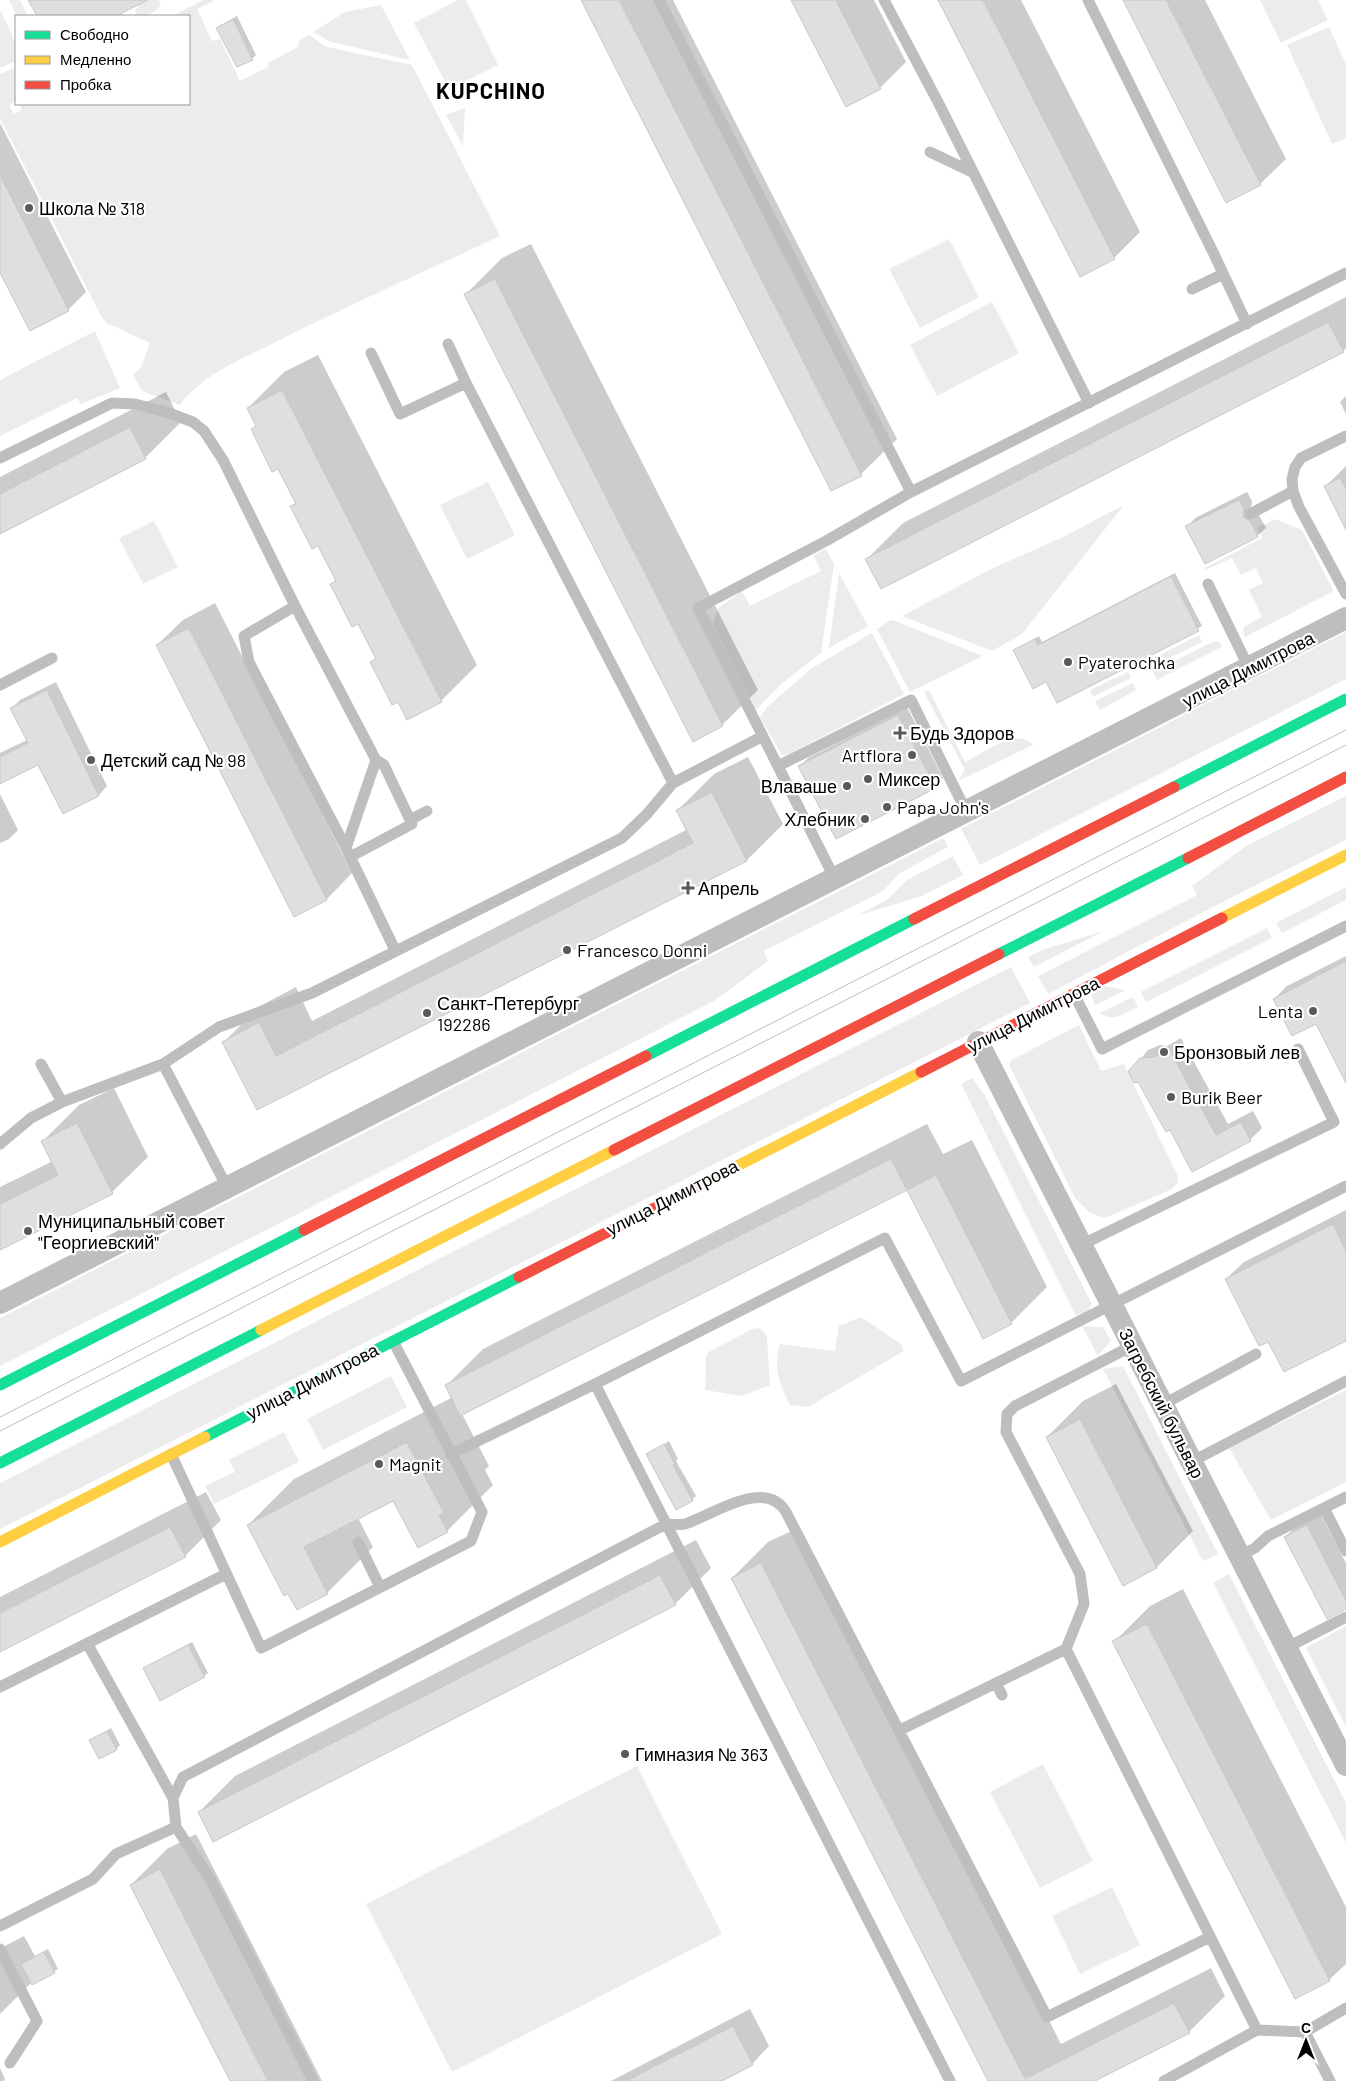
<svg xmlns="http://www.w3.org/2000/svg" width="1346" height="2081" font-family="Barlow,sans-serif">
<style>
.green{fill:#ececec}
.shadow{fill:#0003}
.building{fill:#dfdfdf;stroke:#c7c7c7}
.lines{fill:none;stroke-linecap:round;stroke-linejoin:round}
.lane{stroke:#bebebe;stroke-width:11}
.street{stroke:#bebebe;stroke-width:22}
.fast{stroke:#16e098;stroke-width:11}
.slow{stroke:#ffcf43;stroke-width:11}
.jam{stroke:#f24e42;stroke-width:11}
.tram{stroke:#bebebe;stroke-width:1}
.poi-dot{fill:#595959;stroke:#fff;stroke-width:2}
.labels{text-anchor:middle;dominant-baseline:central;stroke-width:4.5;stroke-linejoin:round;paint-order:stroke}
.poi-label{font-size:18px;fill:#000;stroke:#fff;text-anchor:start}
.street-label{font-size:18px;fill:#000;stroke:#fff}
.district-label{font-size:22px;font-weight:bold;letter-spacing:1px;fill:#000;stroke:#fff}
</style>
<rect width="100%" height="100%" fill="#fff"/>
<path class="green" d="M 9,0 L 20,0 L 28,16 L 17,16 Z
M 143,0 L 159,0 L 161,5 C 155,15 142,16 131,16 L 136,14 L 135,10 L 138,8 L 136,3 Z
M 203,0 L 215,0 L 197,9 L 212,41 L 220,39 L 240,81 L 268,67 L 268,63 L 298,47 L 299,41 L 309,35 L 327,47 L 412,65 L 500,236 C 424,272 346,306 270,345 C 238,361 202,375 180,405 L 142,391 L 133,375 L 141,367 L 150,343 L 107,323 L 101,316 L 0,118 L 0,74 L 16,67 L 16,101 L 9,105 L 14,114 L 22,110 L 19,104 L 189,104 L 189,16 L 172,16 Z
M 458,0 L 466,0 L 498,65 L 449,89 L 414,23 Z
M 1260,0 L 1318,0 L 1328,20 L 1281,43 Z
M 381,5 L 410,60 L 331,42 L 313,32 L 345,12 Z
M 0,10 L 16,43 L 16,61 L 0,68 Z
M 1329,27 L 1346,65 L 1346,138 L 1332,144 L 1287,45 Z
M 465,108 L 463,146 L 446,115 Z
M 949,239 L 979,297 L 920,328 L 889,269 Z
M 992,302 L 1019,353 L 937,396 L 910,345 Z
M 95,331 L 120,388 L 81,404 L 77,398 L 0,436 L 0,380 Z
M 488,482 L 515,535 L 467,559 L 440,505 Z
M 1124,505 L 1022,634 L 992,651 L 902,616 L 991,569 L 1063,537 Z
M 1275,519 L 1302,530 L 1333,590 L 1332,592 L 1245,637 L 1243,631 L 1245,626 L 1262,617 L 1249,590 L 1263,583 L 1256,568 L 1241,575 L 1232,558 L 1205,570 L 1205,568 L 1262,538 L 1257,528 Z
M 154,521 L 178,567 L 143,584 L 119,538 Z
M 826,549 L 834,564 L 821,653 L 781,684 L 756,710 L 713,624 L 718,608 L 742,591 L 750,606 L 821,571 L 813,555 Z
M 839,573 L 868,626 L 829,648 Z
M 891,620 L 895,621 L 983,656 L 910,692 L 877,629 Z
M 1346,632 L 1346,679 L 980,865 L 961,829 Z
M 872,633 L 904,694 L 789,754 L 782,755 L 760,717 L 767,707 L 812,668 Z
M 1199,635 L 1202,642 L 1151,667 L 1148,661 Z
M 1218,641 L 1223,646 L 1157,680 L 1153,672 L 1208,644 Z
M 1128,672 L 1131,678 L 1093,697 L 1090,690 Z
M 1133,683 L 1136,690 L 1100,710 L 1095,701 Z
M 929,690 L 965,762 C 982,754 1018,726 1033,745 L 958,781 L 965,770 L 924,692 Z
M 1346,796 L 1346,840 L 1205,911 L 1048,994 L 1038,976 L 1197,895 L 1192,886 L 1246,846 Z
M 943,838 L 948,847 L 900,873 L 883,891 L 764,951 L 768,961 L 714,1001 L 0,1366 L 0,1318 Z
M 953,856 L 963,875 L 919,897 L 856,916 L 887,900 L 907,880 Z
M 1346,887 L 1346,900 L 1282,933 L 1276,923 Z
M 1267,928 L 1272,938 L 1146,1002 L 1141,992 Z
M 1104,931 L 1034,967 L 1028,957 L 1042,950 Z
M 1011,967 L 1030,1003 L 0,1529 L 0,1483 Z
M 1104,986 L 1125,990 L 1095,1005 L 1091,995 Z
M 1133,997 L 1138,1007 C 1124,1013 1114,1023 1100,1013 Z
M 1079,1025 L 1101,1071 L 1124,1064 L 1178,1177 L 1178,1182 L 1172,1189 L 1105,1218 L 1090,1213 L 1075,1198 L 1010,1067 L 1010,1061 Z
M 972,1078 L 984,1094 L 1092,1304 L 1089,1310 L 1076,1316 L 961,1084 Z
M 861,1317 L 901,1344 L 904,1351 L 808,1407 L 790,1405 C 779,1384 773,1367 780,1344 L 835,1351 L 839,1326 Z
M 1082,1326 L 1103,1327 L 1111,1341 L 1098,1356 Z
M 760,1328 L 767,1336 L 770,1385 L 742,1396 L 705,1390 L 706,1356 L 709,1352 L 752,1329 Z
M 1123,1366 L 1218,1554 L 1203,1561 L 1103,1369 Z
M 391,1376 L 407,1407 L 323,1450 L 307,1419 Z
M 1346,1390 L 1346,1482 L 1271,1520 L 1229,1448 Z
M 284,1432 L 299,1462 L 214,1504 L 205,1486 L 235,1472 L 229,1460 Z
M 1229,1574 L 1346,1803 L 1346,1843 L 1213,1583 Z
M 1346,1626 L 1346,1727 L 1306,1648 Z
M 1043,1764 L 1093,1861 L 1040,1888 L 990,1792 Z
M 637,1766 L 722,1934 L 452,2072 L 366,1904 Z
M 1112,1887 L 1140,1945 L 1080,1974 L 1052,1916 Z"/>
<path class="shadow" d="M 30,0 L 140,0 L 135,5 L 113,16 L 38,16 Z
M 582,0 L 673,0 L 897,439 L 861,474 Z
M 792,0 L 874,0 L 906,62 L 880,88 Z
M 940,0 L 1021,0 L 1140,232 L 1114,258 Z
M 1124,0 L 1205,0 L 1286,159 L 1260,184 Z
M 237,16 L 256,55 L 252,59 L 217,28 Z
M 0,123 L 86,292 L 68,310 L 0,270 Z
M 531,244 L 758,690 L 722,725 L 466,294 L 502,258 Z
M 1346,297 L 1346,348 L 1343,351 L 867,559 L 903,523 Z
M 318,355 L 477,665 L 441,701 L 398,700 L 372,662 L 376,658 L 358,622 L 332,584 L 336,580 L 318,544 L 292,507 L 296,502 L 278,467 L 252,429 L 257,425 L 248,408 L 284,372 Z
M 166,392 L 181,422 L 145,458 L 0,532 L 0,477 Z
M 1346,396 L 1346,414 L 1340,402 Z
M 1346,466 L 1346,523 L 1326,486 Z
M 1247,492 L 1252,501 L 1251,508 L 1258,513 L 1266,528 L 1257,536 L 1187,527 L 1195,518 Z
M 1175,573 L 1202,626 L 1058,702 L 1047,681 L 1014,651 L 1039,636 L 1042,642 Z
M 215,603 L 352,873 L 327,899 L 294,915 L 157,645 L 183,620 Z
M 56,682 L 107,786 L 99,795 L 63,812 L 39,763 L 0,783 L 0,753 L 27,740 L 12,708 L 20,700 Z
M 907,707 L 943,778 L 935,787 L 800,766 L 808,758 Z
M 748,757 L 783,824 L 747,860 L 258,1109 L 224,1042 L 260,1006 L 296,987 L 312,1021 L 688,829 L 678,810 L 714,774 Z
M 0,794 L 18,830 L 9,839 L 0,843 Z
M 1346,956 L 1346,1080 L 1316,1022 L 1274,999 L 1287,986 Z
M 1181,1038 L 1228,1124 L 1253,1111 L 1262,1128 L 1250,1140 L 1192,1170 L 1170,1128 L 1138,1080 L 1130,1072 L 1148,1050 L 1160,1045 L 1167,1046 Z
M 114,1088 L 148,1157 L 112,1192 L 0,1249 L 0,1187 L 53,1161 L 43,1141 L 79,1105 Z
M 927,1124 L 943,1154 L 972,1140 L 1047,1287 L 1011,1323 L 983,1338 L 907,1188 L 462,1414 L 489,1466 L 485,1470 L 493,1485 L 447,1531 L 394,1499 L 358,1518 L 373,1547 L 327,1593 L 248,1525 L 294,1479 L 453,1397 L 447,1385 L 483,1349 Z
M 1346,1210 L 1346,1339 L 1268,1340 L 1226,1279 L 1244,1262 Z
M 1116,1384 L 1193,1531 L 1157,1567 L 1123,1584 L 1047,1437 L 1083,1401 Z
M 669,1441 L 678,1459 L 676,1461 L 696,1496 L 692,1500 L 648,1454 Z
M 206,1492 L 221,1520 L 185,1556 L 0,1650 L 0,1597 Z
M 1320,1513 L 1346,1563 L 1346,1608 L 1285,1537 L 1299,1524 Z
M 798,1528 L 1061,2044 L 1211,1968 L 1225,1996 L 1189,2032 L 1093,2081 L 1028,2081 L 1026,2077 L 1018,2081 L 989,2081 L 732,1578 L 768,1542 Z
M 696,1540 L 711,1568 L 675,1604 L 199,1812 L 235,1776 Z
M 1183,1589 L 1346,1907 L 1346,1964 L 1329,1980 L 1114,1642 L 1150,1606 Z
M 192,1642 L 208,1673 L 204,1676 L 144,1668 Z
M 111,1728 L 120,1745 L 116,1749 L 91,1740 Z
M 196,1834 L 322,2081 L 231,2081 L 131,1885 L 167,1849 Z
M 24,1936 L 35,1956 L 48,1949 L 58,1969 L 32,1982 L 0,2014 L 0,1946 L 1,1948 Z
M 750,2009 L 769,2046 L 752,2064 L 719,2081 L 611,2081 Z
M 0,2068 L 5,2079 L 3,2081 L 0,2081 Z"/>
<path class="building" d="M 28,0 L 148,0 L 116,16 L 37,16 Z
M 581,0 L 619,0 L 862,476 L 831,491 Z
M 791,0 L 836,0 L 881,89 L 846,107 Z
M 938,0 L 983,0 L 1115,259 L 1080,277 Z
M 1123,0 L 1166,0 L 1261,185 L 1226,203 Z
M 233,19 L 253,60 L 237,67 L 216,28 Z
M 0,175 L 69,311 L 30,331 L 0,273 Z
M 495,279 L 723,726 L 693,742 L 464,294 Z
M 1328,322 L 1344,352 L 881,589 L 865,559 Z
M 282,390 L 442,702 L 407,720 L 398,702 L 392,705 L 370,662 L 376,659 L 358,624 L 352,627 L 330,584 L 336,581 L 318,546 L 312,549 L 290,506 L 296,504 L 278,469 L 272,472 L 251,429 L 256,426 L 247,408 Z
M 130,427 L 146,459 L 0,534 L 0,494 Z
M 1340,478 L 1346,489 L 1346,530 L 1324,486 Z
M 1239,500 L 1244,510 L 1243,517 L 1250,521 L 1258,537 L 1205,564 L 1185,526 Z
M 1171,576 L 1199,631 L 1057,703 L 1046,682 L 1033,689 L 1013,650 L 1035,639 L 1038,645 Z
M 189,628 L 327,900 L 294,917 L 156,645 Z
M 47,690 L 99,796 L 63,814 L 38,765 L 0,784 L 0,757 L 28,743 L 10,708 Z
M 898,715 L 936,788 L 836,839 L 798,766 Z
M 712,792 L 747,861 L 257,1110 L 222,1042 L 259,1022 L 276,1056 L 693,843 L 676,810 Z
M 1346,961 L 1346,1083 L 1316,1024 L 1292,1036 L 1273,999 Z
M 1169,1049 L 1216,1135 L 1241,1122 L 1251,1141 L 1192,1172 L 1170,1130 L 1166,1132 L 1138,1082 L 1134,1083 L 1128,1071 L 1140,1058 L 1154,1057 Z
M 77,1123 L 113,1194 L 0,1250 L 0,1204 L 58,1175 L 41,1141 Z
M 891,1159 L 907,1190 L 460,1416 L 445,1385 Z
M 936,1175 L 1012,1324 L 983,1339 L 907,1190 Z
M 1333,1224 L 1346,1251 L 1346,1341 L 1284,1372 L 1268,1342 L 1259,1346 L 1225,1279 Z
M 1080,1419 L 1157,1568 L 1123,1586 L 1046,1437 Z
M 407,1442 L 444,1513 L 439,1515 L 448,1532 L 418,1548 L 393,1501 L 304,1547 L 328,1594 L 297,1610 L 288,1594 L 284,1596 L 247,1525 Z
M 664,1444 L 675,1464 L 673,1465 L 693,1501 L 676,1510 L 646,1454 Z
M 1307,1525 L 1346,1601 L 1346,1609 L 1327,1619 L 1284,1537 Z
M 170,1527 L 186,1557 L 0,1652 L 0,1613 Z
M 761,1563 L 1025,2079 L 1174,2003 L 1190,2033 L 1095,2081 L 988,2081 L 731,1578 Z
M 660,1575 L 676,1605 L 213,1842 L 198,1812 Z
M 1147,1624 L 1330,1981 L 1295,1999 L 1112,1641 Z
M 188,1645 L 205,1677 L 160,1701 L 143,1668 Z
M 107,1731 L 117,1750 L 99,1759 L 89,1740 Z
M 160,1869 L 216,1980 L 268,2081 L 230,2081 L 130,1885 Z
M 44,1952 L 55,1973 L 32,1985 L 21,1964 Z
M 733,2026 L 753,2065 L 722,2081 L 626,2081 Z"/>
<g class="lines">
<path class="lane" d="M 659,0 L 911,492 L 826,541 L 698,608 L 835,879
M 884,0 L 938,102 L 1089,403
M 1088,0 L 1213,252 L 1247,324
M 930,152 L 972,172
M 1192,289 L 1223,274
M 448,344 L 466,383
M 371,353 L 400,414 L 466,383 L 673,783
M 1346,436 L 1301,458 L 1295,467 L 1292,479 L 1293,491 L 1299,507 L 1346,594
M 0,458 L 112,403 L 135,404 L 166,412 L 193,422 L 204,431 L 223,460 L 295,606 L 376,760 L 346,848 L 395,950
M 911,492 L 1346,273
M 1250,514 L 1293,491
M 1208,584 L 1249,668
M 295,606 L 244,636 L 249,662 L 346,848
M 0,685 L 52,658
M 778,766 L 911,700 L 967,813
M 410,820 L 427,811
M 350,857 L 412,824 L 384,765 L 376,760
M 1074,994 L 1102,1049 L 1346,926
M 41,1064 L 62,1102
M 163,1064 L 227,1187
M 0,1144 L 31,1118 L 62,1102 L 163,1064 L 219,1027 L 312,993 L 622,838 L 647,814 L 673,783 L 763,736
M 1081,1245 L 1334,1122 L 1298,1049
M 595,1384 L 950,2081
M 1162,1405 L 1256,1354
M 171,1454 L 261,1648 L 277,1640 L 471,1541 L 482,1512 L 393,1341
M 451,1454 L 595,1384 L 885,1238 L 961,1381 L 1346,1186
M 1191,1462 L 1346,1381
M 1324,1508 L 1346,1551
M 358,1542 L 380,1587
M 1240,1556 L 1255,1548 L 1268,1536 L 1346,1497
M 87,1643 L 173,1798 L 176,1827 L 210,1879 L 313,2081
M 1286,1648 L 1346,1617
M 1066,1649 L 1257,2030
M 996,1683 L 1002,1695
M 0,1687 L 226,1574
M 900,1730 L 1066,1649 L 1084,1604 L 1080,1574 L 1006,1432 L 1007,1414 L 1015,1406 L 1132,1346
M 173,1798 L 183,1777 L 666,1524 C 672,1524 679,1525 685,1524 C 713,1515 765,1477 786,1512 L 1047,2017 L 1210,1937
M 0,1926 L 93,1879 L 116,1854 L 176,1827
M 0,1949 L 37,2021 L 10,2063
M 1305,2032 L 1330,2081
M 1164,2081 L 1257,2030 L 1305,2032 L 1346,2008"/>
<path class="street" d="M 978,1042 L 1346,1765
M 0,1303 L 1346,618"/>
<path class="fast" d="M 1174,787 L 1346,699
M 999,954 L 1188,858
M 646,1056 L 914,919
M 0,1385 L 304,1230
M 205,1437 L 519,1277
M 0,1463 L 261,1330"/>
<path class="slow" d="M 1222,918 L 1346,855
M 702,1184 L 921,1072
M 261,1330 L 614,1150
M 0,1542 L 205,1437"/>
<path class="jam" d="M 1188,858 L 1346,777
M 914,919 L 1174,787
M 921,1072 L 1222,918
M 614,1150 L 999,954
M 304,1230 L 646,1056
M 519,1277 L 702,1184"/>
<path class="tram" d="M 0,1417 L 1346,730
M 0,1431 L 1346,745"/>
</g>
<g class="poi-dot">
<circle cx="29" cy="208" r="5"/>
<circle cx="1068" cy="662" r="5"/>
<path d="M897.5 725.5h5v5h5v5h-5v5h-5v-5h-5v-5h5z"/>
<circle cx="912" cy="755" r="5"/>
<circle cx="91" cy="760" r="5"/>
<circle cx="868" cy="779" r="5"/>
<circle cx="847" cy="786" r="5"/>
<circle cx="887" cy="807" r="5"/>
<circle cx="865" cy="819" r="5"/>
<path d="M685.5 880.5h5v5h5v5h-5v5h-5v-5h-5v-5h5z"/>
<circle cx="567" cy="950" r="5"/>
<circle cx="1313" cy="1011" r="5"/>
<circle cx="427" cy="1013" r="5"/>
<circle cx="1164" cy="1052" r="5"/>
<circle cx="1171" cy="1097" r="5"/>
<circle cx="28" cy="1231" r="5"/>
<circle cx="379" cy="1464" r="5"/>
<circle cx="625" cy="1754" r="5"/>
</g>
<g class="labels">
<g class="poi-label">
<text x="39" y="208">Школа № 318</text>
<text x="1078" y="662">Pyaterochka</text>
<text x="910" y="733">Будь Здоров</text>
<text x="902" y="755" text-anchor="end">Artflora</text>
<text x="101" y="760">Детский сад № 98</text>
<text x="878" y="779">Миксер</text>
<text x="837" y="786" text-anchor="end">Влаваше</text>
<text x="897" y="807">Papa John's</text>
<text x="855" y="819" text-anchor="end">Хлебник</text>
<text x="698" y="888">Апрель</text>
<text x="577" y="950">Francesco Donni</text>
<text x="437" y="1003">Санкт-Петербург<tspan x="437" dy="21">192286</tspan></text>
<text x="1303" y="1011" text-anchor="end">Lenta</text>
<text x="1174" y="1052">Бронзовый лев</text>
<text x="1181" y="1097">Burik Beer</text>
<text x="38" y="1221">Муниципальный совет<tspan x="38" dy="21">"Георгиевский"</tspan></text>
<text x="389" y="1464">Magnit</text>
<text x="635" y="1754">Гимназия № 363</text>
</g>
<g class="street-label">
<text transform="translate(1248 669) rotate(-27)">улица Димитрова</text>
<text transform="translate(1033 1014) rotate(-27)">улица Димитрова</text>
<text transform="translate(672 1197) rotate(-27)">улица Димитрова</text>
<text transform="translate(312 1381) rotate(-27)">улица Димитрова</text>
<text transform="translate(1162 1403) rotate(63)">Загребский бульвар</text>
</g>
<g class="district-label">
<text x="491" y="90">KUPCHINO</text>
</g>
</g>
<rect x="15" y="15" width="175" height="90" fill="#ffffff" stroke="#999999"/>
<rect x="25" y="31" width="25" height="8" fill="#16e098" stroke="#999999"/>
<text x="60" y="40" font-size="15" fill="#000000">Свободно</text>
<rect x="25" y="56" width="25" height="8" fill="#ffcf43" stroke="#999999"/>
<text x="60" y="65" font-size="15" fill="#000000">Медленно</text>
<rect x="25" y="81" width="25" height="8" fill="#f24e42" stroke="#999999"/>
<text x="60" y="90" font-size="15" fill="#000000">Пробка</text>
<g transform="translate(1306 2041)" stroke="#ffffff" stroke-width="4" paint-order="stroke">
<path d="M0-4L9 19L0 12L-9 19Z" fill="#000000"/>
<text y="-8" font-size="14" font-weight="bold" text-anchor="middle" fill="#000000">С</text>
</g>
</svg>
